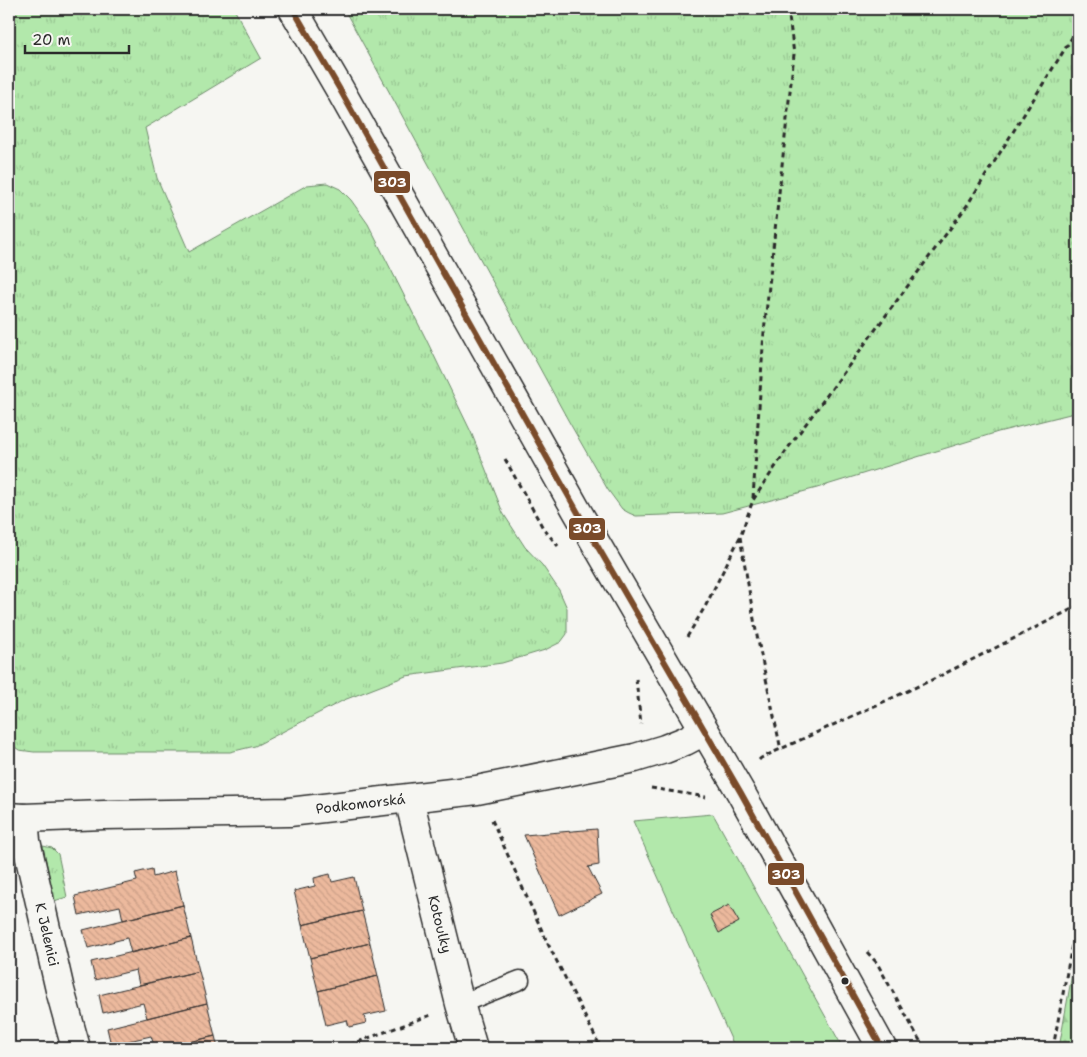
<svg xmlns="http://www.w3.org/2000/svg" width="1087" height="1057" font-family="'Shantell Sans',sans-serif">
<style>
.grass{fill:url(#grass-tufts);stroke:#6e8a6b}
.forest{fill:url(#forest-firs);stroke:#6e8a6b}
.garden{fill:#b2e8ab;stroke:#6e8a6b}
.building{fill:url(#building-back-hatch);stroke:#2b2b2b}
.lines{fill:none;stroke-linecap:round;stroke-linejoin:round}
.service-casing{stroke:#2b2b2b;stroke-width:21}
.minor-casing{stroke:#2b2b2b;stroke-width:31}
.secondary-casing{stroke:#2b2b2b;stroke-width:31}
.path{stroke:#2b2b2b;stroke-width:3;stroke-dasharray:5 4;stroke-linecap:butt}
.service{stroke:#f6f6f2;stroke-width:18}
.minor{stroke:#f6f6f2;stroke-width:28}
.secondary{stroke:#f6f6f2;stroke-width:28}
.bus-1-casing{stroke:#f6f6f2;stroke-width:10}
.bus-1{stroke:#7a4b2a;stroke-width:6}
.bus-dot{fill:#2b2b2b;stroke:#f6f6f2;stroke-width:2}
.labels{text-anchor:middle;dominant-baseline:central;stroke-width:5;stroke-linejoin:round;paint-order:stroke}
.street-label{font-size:14px;fill:#2b2b2b;stroke:#f6f6f2}
.line-badge{stroke:#f6f6f2;stroke-width:2}
.badge-label{font-size:14px;text-anchor:middle;font-weight:bold;fill:#fff}
</style>
<defs>
<pattern id="grass-tufts" width="24" height="20" patternUnits="userSpaceOnUse" patternTransform="scale(1.25)"><rect width="24" height="20" fill="#b2e8ab"/><path d="M3 7l-1-3M5 7V3M7 7l1-3M15 17l-1-3M17 17v-4M19 17l1-3" fill="none" stroke="#99c793"/></pattern>
<pattern id="forest-firs" width="22" height="20" patternUnits="userSpaceOnUse" patternTransform="scale(1.25)"><rect width="22" height="20" fill="#b2e8ab"/><path d="M5 1l3.5 6h-7zM16 11l3.5 6h-7z" fill="#99c793"/></pattern>
<pattern id="building-back-hatch" width="6" height="6" patternUnits="userSpaceOnUse" patternTransform="scale(1.25)"><rect width="6" height="6" fill="#ecb99d"/><path d="M-1 5l2 2M0 0l6 6M5-1l2 2" fill="none" stroke="#cb9f87"/></pattern>
</defs>
<rect width="100%" height="100%" fill="#f6f6f2"/>
<filter id="ink" filterUnits="userSpaceOnUse"><feTurbulence type="fractalNoise" baseFrequency=".02" numOctaves="2"/><feDisplacementMap in="SourceGraphic" scale="10" xChannelSelector="R" yChannelSelector="G"/><feConvolveMatrix kernelMatrix="1 2 1 2 8 2 1 2 1" color-interpolation-filters="sRGB"/></filter>
<g filter="url(#ink)">
<path class="grass" d="M 9,9 L 234,9 L 261,58 L 145,128 L 157,178 L 189,252 L 307,185 L 327,183 L 340,189 L 351,200 L 368,224 L 425,337 L 471,432 L 503,513 L 525,547 L 542,565 L 559,590 L 567,608 L 567,634 L 561,642 L 545,650 L 502,663 L 406,676 L 344,700 L 255,746 L 230,752 L 34,752 L 19,750 L 9,743 Z
M 344,9 L 1078,9 L 1078,412 L 998,432 L 817,488 L 722,513 L 636,516 L 629,513 L 622,509 L 608,490 L 568,420 Z
M 43,846 L 52,848 L 58,854 L 67,897 L 54,901 Z"/>
<path class="forest" d="M 1078,940 L 1078,1048 L 1059,1048 Z"/>
<path class="garden" d="M 713,814 L 843,1048 L 735,1048 L 633,821 Z"/>
<path class="building" d="M 597,829 L 599,865 L 588,867 L 602,894 L 559,915 L 524,835 Z
M 152,869 L 153,877 L 175,871 L 183,905 L 123,920 L 120,906 L 79,915 L 75,896 L 137,881 L 135,873 Z
M 330,874 L 332,882 L 354,877 L 362,911 L 302,925 L 294,891 L 315,886 L 314,878 Z
M 183,905 L 191,938 L 131,953 L 127,938 L 88,948 L 83,930 Z
M 729,905 L 739,922 L 719,933 L 710,915 Z
M 362,911 L 370,943 L 310,958 L 302,925 Z
M 191,938 L 199,971 L 139,985 L 136,970 L 95,980 L 91,962 Z
M 370,943 L 378,976 L 318,991 L 310,958 Z
M 199,971 L 207,1003 L 147,1018 L 143,1003 L 103,1013 L 99,995 Z
M 378,976 L 386,1011 L 364,1016 L 366,1023 L 349,1027 L 347,1020 L 326,1025 L 318,991 Z
M 207,1003 L 215,1036 L 164,1048 L 155,1048 L 151,1036 L 111,1045 L 107,1028 Z
M 215,1036 L 218,1048 L 164,1048 Z"/>
<g class="lines">
<defs>
<path id="service" d="M 460,1004 L 520,980"/>
<g id="minor">
<path id="s1" d="M 409,799 L 460,1004 L 473,1048"/>
<path id="s2" d="M 9,817 L 24,818 L 104,815 L 289,812 L 477,790 L 635,758 L 665,749 L 685,741 L 704,731"/>
<path id="s3" d="M 24,818 L 26,841 L 60,990 L 76,1048"/>
</g>
<path id="secondary" d="M 293,9 L 339,88 L 577,511 L 741,793 L 882,1048"/>
</defs>
<use href="#service" class="service-casing"/>
<use href="#minor" class="minor-casing"/>
<use href="#secondary" class="secondary-casing"/>
<path class="path" d="M 505,459 L 543,528 L 558,546
M 753,498 L 764,332 L 794,54 L 788,9
M 740,537 L 756,631 L 781,750
M 687,637 L 706,605 L 740,537 L 753,500 L 788,448 L 966,207 L 1078,28
M 636,679 L 641,724
M 759,760 L 761,758 L 938,677 L 1078,606
M 651,788 L 706,797
M 492,820 L 548,944 L 601,1048
M 867,952 L 877,963 L 924,1048
M 341,1048 L 431,1015
M 1053,1048 L 1078,912"/>
<use href="#service" class="service"/>
<use href="#minor" class="minor"/>
<use href="#secondary" class="secondary"/>
<defs>
<path id="bus-1" d="M 293,9 L 339,88 L 577,511 L 741,793 L 882,1048"/>
</defs>
<use href="#bus-1" class="bus-1-casing"/>
<use href="#bus-1" class="bus-1"/>
</g>
</g>
<circle class="bus-dot" cx="845" cy="981" r="4.5"/>
<g class="labels">
<g class="street-label">
<text stroke="none"><textPath href="#s2" startOffset="352">Podkomorská</textPath></text>
<text stroke="none"><textPath href="#s1" startOffset="129">Kotoulky</textPath></text>
<text stroke="none"><textPath href="#s3" startOffset="119">K Jelenici</textPath></text>
</g>
</g>
<g class="line-badge">
<rect x="373" y="170" width="38" height="24" rx="5" fill="#7a4b2a"/>
<rect x="568" y="517" width="38" height="24" rx="5" fill="#7a4b2a"/>
<rect x="767" y="862" width="38" height="24" rx="5" fill="#7a4b2a"/>
</g>
<g class="badge-label">
<text x="392" y="187">303</text>
<text x="587" y="533">303</text>
<text x="786" y="879">303</text>
</g>
<rect width="1087" height="1057" fill="none" stroke="#f6f6f2" stroke-width="30"/>
<rect x="15" y="15" width="1057" height="1027" fill="none" stroke="#2b2b2b" stroke-width="2" filter="url(#ink)"/>
<path d="M25 45v8h104v-8" fill="none" stroke="#2b2b2b" stroke-width="2.5"/>
<text x="32" y="45" font-size="15" fill="#2b2b2b" stroke="#f6f6f2" stroke-width="4" paint-order="stroke">20 m</text>
</svg>
